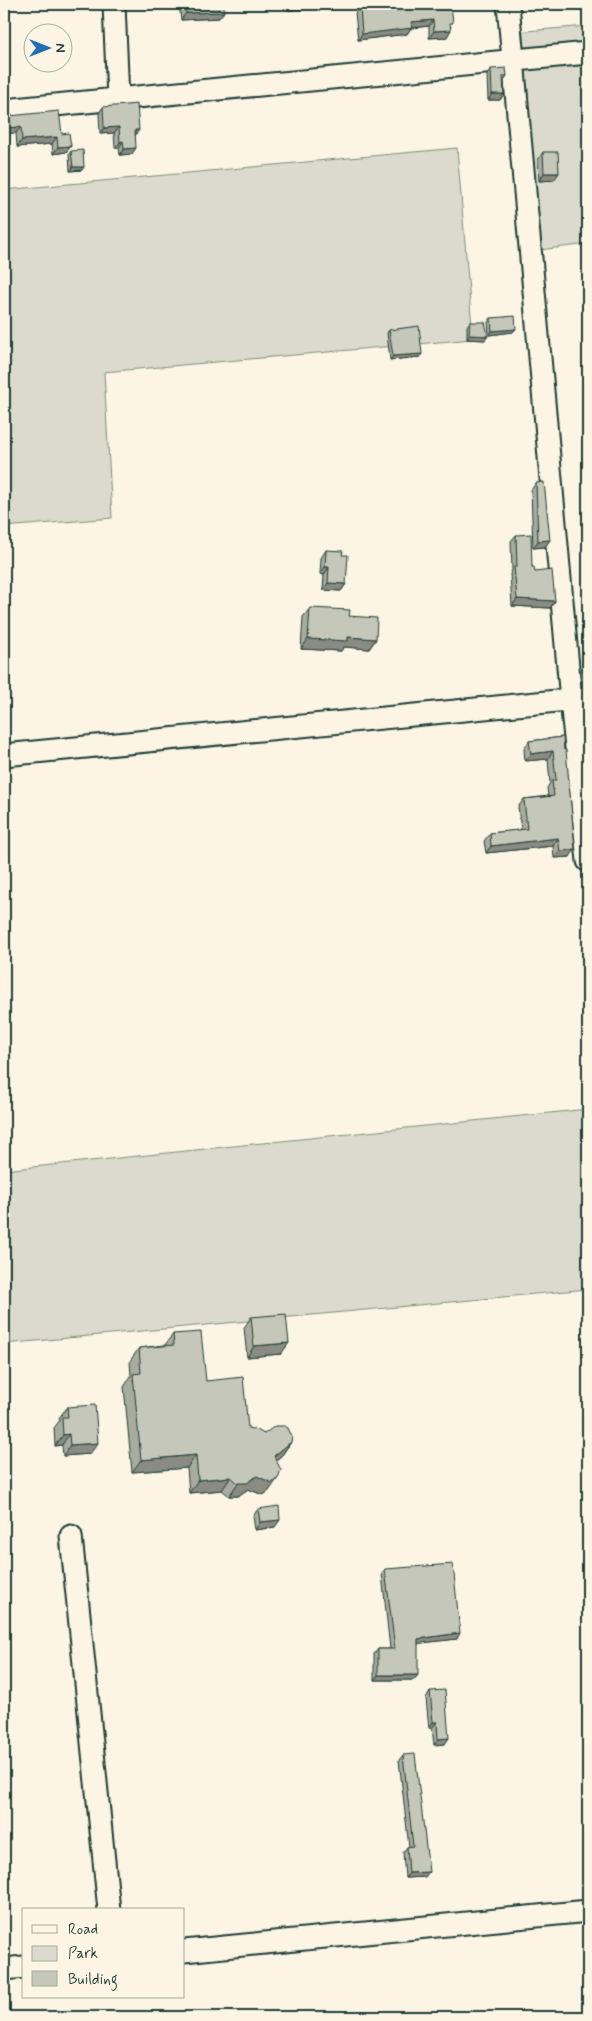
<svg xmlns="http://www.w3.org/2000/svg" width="592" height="2021" font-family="Mynerve,sans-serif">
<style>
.green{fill:#dcdacc;stroke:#7e8c80}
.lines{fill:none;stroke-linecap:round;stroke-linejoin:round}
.minor-casing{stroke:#1f3d34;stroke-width:25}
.minor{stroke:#fcf5e5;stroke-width:21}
.wall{fill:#a9ab9f;stroke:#1f3d34}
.shaded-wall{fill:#8a8b82;stroke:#1f3d34}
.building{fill:#c5c7b9;stroke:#1f3d34}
</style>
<rect width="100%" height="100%" fill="#fcf5e5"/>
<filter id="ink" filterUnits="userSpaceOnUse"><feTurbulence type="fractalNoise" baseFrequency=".02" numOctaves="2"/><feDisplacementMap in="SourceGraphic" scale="10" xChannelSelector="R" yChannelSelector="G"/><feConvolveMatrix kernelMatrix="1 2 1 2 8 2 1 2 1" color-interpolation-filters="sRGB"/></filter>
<g filter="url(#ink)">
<path class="green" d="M 588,26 L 588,244 L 531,251 L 514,32 Z
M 457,148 L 473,339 L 104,372 L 112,518 L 4,527 L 4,190 Z
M 588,1109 L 588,1289 L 4,1344 L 4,1170 Z"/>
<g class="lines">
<defs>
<path id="minor" d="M 114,4 L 118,99
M 508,4 L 571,700 L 588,861
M 4,110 L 588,53
M 4,755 L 588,698
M 71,1536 L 109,1910
M 184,1951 L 588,1911
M 4,1969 L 24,1967"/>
</defs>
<use href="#minor" class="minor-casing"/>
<use href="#minor" class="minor"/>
</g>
<path class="wall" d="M 179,4 L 224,4 L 219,18 L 181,20 Z
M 288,4 L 305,4 L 302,9 L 288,10 Z
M 393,4 L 451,26 L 447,37 L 429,38 L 429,26 L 411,28 L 407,34 L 358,40 L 355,13 L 360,7 Z
M 491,69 L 507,76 L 504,80 L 504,94 L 500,100 L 488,100 L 487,75 Z
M 103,107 L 135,135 L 132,154 L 120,155 L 119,148 L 115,148 L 114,133 L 100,134 L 99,113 Z
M 9,116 L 62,134 L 71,146 L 66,152 L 53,154 L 52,144 L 17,147 L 16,133 Z
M 71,151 L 82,170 L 70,171 L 69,154 Z
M 543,152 L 554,180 L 539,181 L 538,160 Z
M 491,318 L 516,329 L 513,332 L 489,335 L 488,322 Z
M 470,322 L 488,336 L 485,340 L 467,339 L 467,326 Z
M 389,330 L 420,357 L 390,360 L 387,333 Z
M 536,483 L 545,547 L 533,548 L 531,490 Z
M 516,535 L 535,572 L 555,601 L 550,608 L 512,606 L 510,574 L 512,570 L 511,541 Z
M 326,550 L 342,555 L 346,584 L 341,591 L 323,590 L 324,575 L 320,574 L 321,558 Z
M 310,608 L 349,616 L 376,639 L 369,649 L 344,647 L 341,651 L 301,649 L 303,617 Z
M 563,737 L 570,857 L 554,858 L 553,846 L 486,853 L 484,841 L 490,833 L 521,830 L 518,807 L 524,799 L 548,796 L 547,788 L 550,783 L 548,759 L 525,761 L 524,749 L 529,741 Z
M 251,1317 L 281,1354 L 247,1357 L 244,1328 Z
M 173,1334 L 206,1381 L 248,1428 L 264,1434 L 291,1442 L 282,1455 L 276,1460 L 269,1491 L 263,1495 L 248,1489 L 238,1496 L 229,1496 L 222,1490 L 189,1493 L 187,1468 L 132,1472 L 124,1387 L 131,1376 L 130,1361 L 139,1348 L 165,1345 Z
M 67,1407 L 90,1454 L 63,1456 L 62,1445 L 55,1446 L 54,1428 L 60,1420 L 59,1418 Z
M 258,1509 L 275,1527 L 255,1530 L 253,1516 Z
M 385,1569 L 457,1639 L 418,1643 L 414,1680 L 374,1680 L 374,1654 L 378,1649 L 390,1649 L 382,1574 Z
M 430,1691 L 445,1744 L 434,1745 L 432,1728 L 429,1728 L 426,1698 Z
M 403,1755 L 425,1877 L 405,1878 L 403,1852 L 407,1847 L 409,1847 L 399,1760 Z"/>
<path class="shaded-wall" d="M 293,4 L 305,4 L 302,9 L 288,10 Z
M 224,12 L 219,18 L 181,20 L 186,13 Z
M 433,20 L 429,26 L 411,28 L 407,34 L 358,40 L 362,34 L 411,22 Z
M 451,30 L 447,37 L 429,38 L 434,31 Z
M 492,94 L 504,94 L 500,100 L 488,100 Z
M 21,127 L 16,133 L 4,134 L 4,128 Z
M 119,127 L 114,133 L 100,134 L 104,128 Z
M 135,130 L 139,130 L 135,136 Z
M 57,137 L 52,144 L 17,147 L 22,140 Z
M 123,141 L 119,148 L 115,148 L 120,142 Z
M 71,146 L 66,152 L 53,154 L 58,147 Z
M 136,148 L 132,154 L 120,155 L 124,149 Z
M 73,167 L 84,167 L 82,170 L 70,171 Z
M 544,173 L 559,173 L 554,180 L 539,181 Z
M 516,329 L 513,332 L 489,335 L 492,331 Z
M 469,335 L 488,336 L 485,340 L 467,339 Z
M 422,354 L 420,357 L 390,360 L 393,356 Z
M 550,540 L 545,547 L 533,548 L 538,541 Z
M 325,567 L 329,567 L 324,575 L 320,574 Z
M 328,583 L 346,584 L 341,591 L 323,590 Z
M 517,599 L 555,601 L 550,608 L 512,606 Z
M 348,637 L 376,639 L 369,649 L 344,647 L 341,651 L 301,649 L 308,639 Z
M 553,751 L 548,759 L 525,761 L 531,754 Z
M 558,838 L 553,846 L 486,853 L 491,846 Z
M 575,849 L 570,857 L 554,858 L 560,851 Z
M 289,1343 L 281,1354 L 247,1357 L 254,1346 Z
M 69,1434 L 62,1445 L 55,1446 L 63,1435 Z
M 291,1442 L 282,1455 L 265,1469 L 274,1456 Z
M 98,1443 L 90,1454 L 63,1456 L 70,1445 Z
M 196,1455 L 187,1468 L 132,1472 L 141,1460 Z
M 257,1476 L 278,1478 L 269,1491 L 263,1495 L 248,1489 L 238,1496 L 229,1496 L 238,1483 Z
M 231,1477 L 222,1490 L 189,1493 L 198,1480 Z
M 280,1520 L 275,1527 L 255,1530 L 260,1522 Z
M 460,1633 L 457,1639 L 414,1644 L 418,1639 Z
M 378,1675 L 418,1675 L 414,1680 L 374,1680 Z
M 433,1722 L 437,1722 L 432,1728 L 429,1728 Z
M 449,1738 L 445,1744 L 434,1745 L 438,1739 Z
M 429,1872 L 425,1877 L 405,1878 L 409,1873 Z"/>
<path class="building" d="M 185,4 L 224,4 L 224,12 L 186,13 Z
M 393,4 L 451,4 L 453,23 L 450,23 L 451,30 L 434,31 L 433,20 L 411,22 L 412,28 L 362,34 L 360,7 Z
M 506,68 L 507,76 L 503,76 L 504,94 L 492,94 L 491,69 Z
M 137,104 L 139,130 L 135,130 L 136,148 L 124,149 L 123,141 L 120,142 L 119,127 L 104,128 L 103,107 Z
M 59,111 L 62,134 L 69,133 L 71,146 L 58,147 L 57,137 L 22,140 L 21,127 L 4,128 L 4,113 L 9,116 Z
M 83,150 L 84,167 L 73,167 L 71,151 Z
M 543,152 L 558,152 L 559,173 L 544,173 Z
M 515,316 L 516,329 L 492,331 L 491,318 Z
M 470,322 L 485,322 L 488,336 L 469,335 Z
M 419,326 L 422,354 L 393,356 L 389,330 Z
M 544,482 L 550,540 L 538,541 L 536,483 Z
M 531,534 L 532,567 L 534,567 L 535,572 L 552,570 L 555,601 L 517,599 L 514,567 L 517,567 L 516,535 Z
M 326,550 L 343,551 L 342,555 L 348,555 L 346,584 L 328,583 L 329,567 L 325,567 Z
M 310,608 L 350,610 L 349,616 L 377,618 L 376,639 L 348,637 L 348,641 L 308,639 Z
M 563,737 L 564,750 L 566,750 L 575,849 L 560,851 L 558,838 L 491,846 L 490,833 L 527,829 L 524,799 L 554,796 L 552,781 L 556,780 L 553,751 L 531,754 L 529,741 Z
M 286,1314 L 289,1343 L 254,1346 L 251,1317 Z
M 201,1332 L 206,1381 L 243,1377 L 248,1428 L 257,1430 L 264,1434 L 275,1426 L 284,1426 L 288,1428 L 292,1437 L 291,1442 L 274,1456 L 281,1470 L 278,1478 L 272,1483 L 257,1476 L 247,1483 L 238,1483 L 231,1477 L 198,1480 L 196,1455 L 141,1460 L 133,1374 L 141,1373 L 139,1348 L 174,1345 L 173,1334 Z
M 95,1405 L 98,1443 L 70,1445 L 69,1434 L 63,1435 L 62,1417 L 68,1417 L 67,1407 Z
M 279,1506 L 280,1520 L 260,1522 L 258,1509 Z
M 453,1564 L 460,1633 L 418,1639 L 418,1675 L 378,1675 L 378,1649 L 395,1649 L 385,1569 Z
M 445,1690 L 449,1738 L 438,1739 L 437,1722 L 433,1722 L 430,1691 Z
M 415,1754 L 429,1872 L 409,1873 L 407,1847 L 413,1846 L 403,1755 Z"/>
</g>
<rect width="592" height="2021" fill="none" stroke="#fcf5e5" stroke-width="20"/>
<rect x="10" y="10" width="572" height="2001" fill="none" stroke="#1f3d34" stroke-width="2" filter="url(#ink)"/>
<rect x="22" y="1908" width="162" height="90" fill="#fcf5e5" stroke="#a4ab9e"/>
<rect x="32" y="1925" width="25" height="8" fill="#fcf5e5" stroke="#a4ab9e"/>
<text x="68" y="1934" font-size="15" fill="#1f3d34">Road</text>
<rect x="32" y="1946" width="25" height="15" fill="#dcdacc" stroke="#a4ab9e"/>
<text x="68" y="1958" font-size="15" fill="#1f3d34">Park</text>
<rect x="32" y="1971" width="25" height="15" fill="#c5c7b9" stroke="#a4ab9e"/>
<text x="68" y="1984" font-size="15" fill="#1f3d34">Building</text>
<g transform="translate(48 48) rotate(90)"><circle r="24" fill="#fcf5e5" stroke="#a4ab9e"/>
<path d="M0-4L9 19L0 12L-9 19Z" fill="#1f6fb2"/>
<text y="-8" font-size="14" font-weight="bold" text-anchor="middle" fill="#1f3d34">N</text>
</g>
</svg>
